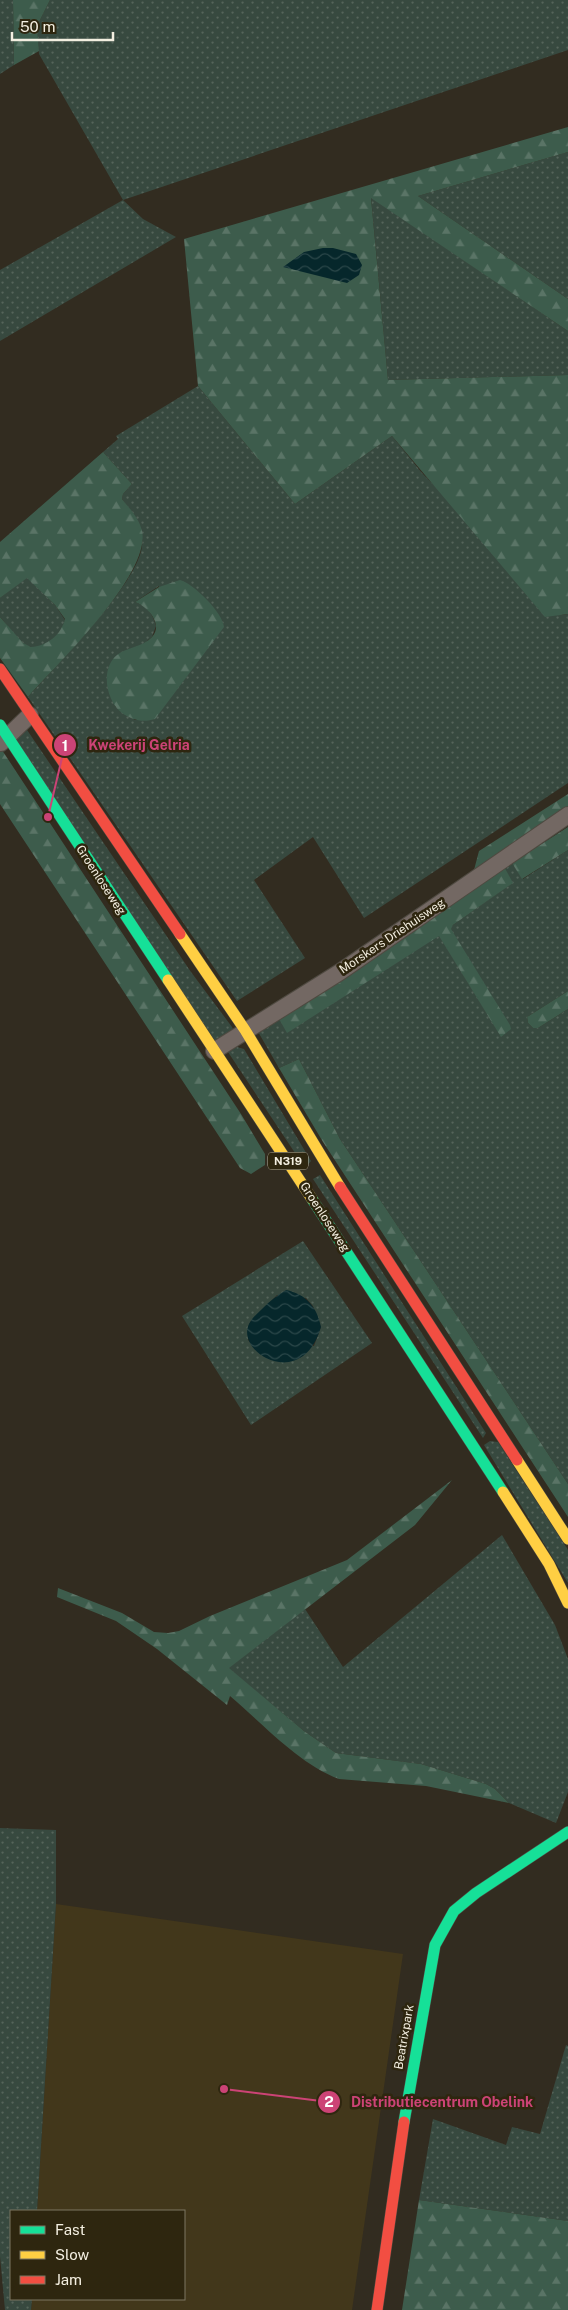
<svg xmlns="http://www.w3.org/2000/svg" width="568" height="2310" font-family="'Public Sans',sans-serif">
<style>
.built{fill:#42371b}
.green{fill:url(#green-dots);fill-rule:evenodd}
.forest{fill:url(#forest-firs)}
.water{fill:url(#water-waves)}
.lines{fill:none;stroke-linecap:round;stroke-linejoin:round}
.street-casing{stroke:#4f4a41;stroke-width:18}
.fast-casing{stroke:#4f4a41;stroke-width:12}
.slow-casing{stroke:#4f4a41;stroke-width:12}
.jam-casing{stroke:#4f4a41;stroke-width:12}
.street{stroke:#736863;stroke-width:16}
.fast{stroke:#16e098;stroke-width:11}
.slow{stroke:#ffcf43;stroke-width:11}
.jam{stroke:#f24e42;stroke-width:11}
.labels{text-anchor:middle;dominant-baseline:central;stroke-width:5;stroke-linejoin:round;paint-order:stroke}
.shield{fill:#2e260f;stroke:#b9b3a2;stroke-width:1}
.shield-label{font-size:11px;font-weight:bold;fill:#f4efe1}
.street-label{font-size:12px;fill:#f4efe1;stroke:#2e260f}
.leader{fill:none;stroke:#cc4376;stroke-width:2}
.callout-dot{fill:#cc4376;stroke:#2e260f;stroke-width:2}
.mark-label{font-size:15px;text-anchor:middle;font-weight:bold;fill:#fff}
.callout-label{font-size:14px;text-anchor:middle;font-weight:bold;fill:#cc4376;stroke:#2e260f;stroke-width:5;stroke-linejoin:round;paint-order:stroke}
</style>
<defs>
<pattern id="green-dots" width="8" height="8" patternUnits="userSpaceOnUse" patternTransform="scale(1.25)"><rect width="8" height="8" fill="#37493f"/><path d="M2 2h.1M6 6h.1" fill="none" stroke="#55645a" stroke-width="1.8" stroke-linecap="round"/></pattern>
<pattern id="forest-firs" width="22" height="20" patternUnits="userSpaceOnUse" patternTransform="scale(1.25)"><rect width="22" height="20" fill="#3d5c4c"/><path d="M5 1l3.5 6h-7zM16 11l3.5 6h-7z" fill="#5a7466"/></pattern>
<pattern id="water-waves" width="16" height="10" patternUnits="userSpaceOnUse" patternTransform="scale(1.25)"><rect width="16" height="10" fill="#06272b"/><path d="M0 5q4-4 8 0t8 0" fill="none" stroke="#2b4749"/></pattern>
</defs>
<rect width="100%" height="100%" fill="#322c20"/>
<path class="built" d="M 56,1904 L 403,1954 L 352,2310 L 31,2310 L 32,2299 L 184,2299 L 184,2211 L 37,2211 Z"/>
<path class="green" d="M 0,0 L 13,0 L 14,65 L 0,74 Z
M 50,0 L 568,0 L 568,50 L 123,200 L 143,219 L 176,237 L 0,341 L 0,270 L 123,200 L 39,54 L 37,26 Z
M 568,152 L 568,299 L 418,196 Z
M 371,197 L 568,331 L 568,375 L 388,380 Z
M 198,386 L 295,504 L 392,436 L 422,473 L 562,615 L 568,614 L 568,783 L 364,918 L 313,837 L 254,880 L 305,958 L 237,1001 L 28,697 C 55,667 138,584 142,546 C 144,527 133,513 122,499 L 123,494 L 132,484 L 103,452 L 118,439 L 116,436 ZM 159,586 L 155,719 L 135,720 L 115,706 L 147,641 L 152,637 L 156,626 C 153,614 147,606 135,602 Z
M 27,577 L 55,605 L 65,620 C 62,635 40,655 24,644 C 15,638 8,625 0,617 L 0,598 Z
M 23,724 L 191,972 L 232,1027 L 233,1029 L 215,1041 L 10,735 Z
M 568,850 L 568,991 L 527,1017 L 528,1023 L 533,1028 L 538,1028 L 568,1009 L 568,1484 L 340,1139 L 299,1059 L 279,1068 L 257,1030 L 439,935 L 501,1036 L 450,929 L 453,925 L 512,883 L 505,868 L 512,863 L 523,879 Z
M 237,1047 L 244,1049 L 311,1161 L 305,1168 L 228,1052 Z
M 320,1175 L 486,1433 L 483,1438 L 313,1179 Z
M 303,1241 L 372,1343 L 251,1425 L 182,1316 ZM 277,1295 L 306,1298 L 313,1306 L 321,1327 L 314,1346 L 254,1348 L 248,1340 L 249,1324 Z
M 490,1441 L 498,1442 L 568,1550 L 568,1583 L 484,1445 Z
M 502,1535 L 555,1625 L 568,1659 L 568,1792 L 556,1823 L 509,1803 L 495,1789 L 486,1784 L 421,1764 L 336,1753 L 304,1731 L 228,1668 L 305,1609 L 343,1667 Z
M 0,1828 L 56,1830 L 56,1904 L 37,2211 L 11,2211 L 11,2299 L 32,2299 L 31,2310 L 5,2310 L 0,2256 Z
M 566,2045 L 568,2046 L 568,2221 L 419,2200 L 433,2119 L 506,2145 L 512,2127 L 540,2134 Z"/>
<path class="forest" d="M 13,0 L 50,0 L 37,26 L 39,51 L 14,65 Z
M 568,127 L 568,152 L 418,196 L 568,299 L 568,331 L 371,198 L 388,380 L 568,375 L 568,614 L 545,617 L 392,436 L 295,504 L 198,386 L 184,239 Z
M 103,452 L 132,484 L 123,494 L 122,499 C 130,509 139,518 142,531 C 151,575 57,664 28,697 L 0,658 L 0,617 L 23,643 L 31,647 C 47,646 61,635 65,619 L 55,605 L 27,578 L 0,598 L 0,542 Z
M 180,580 C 194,584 223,613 224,627 L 155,719 C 143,723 132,720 122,713 C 106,701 100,669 117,655 C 127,647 143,647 152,637 C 164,624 147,606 135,602 L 159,587 Z
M 0,747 L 241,1114 L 265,1154 L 265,1165 L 251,1174 L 240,1168 L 0,804 Z
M 568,794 L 568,809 L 474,870 L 479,851 Z
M 568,827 L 568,850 L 522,879 L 512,863 Z
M 505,868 L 513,883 L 453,925 L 451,929 L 510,1025 L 511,1029 L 501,1037 L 439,936 L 287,1033 L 278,1017 Z
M 568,991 L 568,1009 L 538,1028 L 533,1028 L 528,1023 L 527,1017 Z
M 299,1059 L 340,1139 L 568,1484 L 568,1517 L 323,1142 L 279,1068 Z
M 452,1480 L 415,1525 L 229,1668 L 304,1731 L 336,1753 L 421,1764 L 486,1784 L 495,1789 L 509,1803 L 426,1786 L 339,1779 C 299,1764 263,1724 230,1696 L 227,1705 L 157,1649 L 116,1621 L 57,1597 L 58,1588 L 122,1613 L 154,1632 L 168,1633 L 179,1631 L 210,1616 L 347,1560 Z
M 419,2200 L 568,2221 L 568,2310 L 402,2310 Z"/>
<path class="water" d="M 323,248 L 333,248 L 356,254 L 362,265 L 359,275 L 347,283 L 283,267 L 304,252 Z
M 286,1290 C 306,1294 317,1307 321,1327 C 302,1392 235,1353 249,1324 C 252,1318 258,1313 262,1309 C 270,1301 277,1295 286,1290 Z"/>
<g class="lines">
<defs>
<path id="street" d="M 1,743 L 30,715
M 214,1051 L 340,972 L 568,815"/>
<path id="fast" d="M 0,725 L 168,980
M 312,1199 L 503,1492
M 404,2122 L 435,1945 L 454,1911 L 476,1893 L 568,1832"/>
<path id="slow" d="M 180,934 L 245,1030 L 340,1187
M 168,980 L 312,1199
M 517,1460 L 568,1539
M 503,1492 L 549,1564 L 568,1603"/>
<path id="jam" d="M 0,669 L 180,934
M 340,1187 L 517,1460
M 377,2310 L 404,2122"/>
</defs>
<use href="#street" class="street-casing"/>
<use href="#fast" class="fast-casing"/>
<use href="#slow" class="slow-casing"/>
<use href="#jam" class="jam-casing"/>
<use href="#street" class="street"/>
<use href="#fast" class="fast"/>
<use href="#slow" class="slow"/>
<use href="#jam" class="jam"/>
</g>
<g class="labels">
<rect class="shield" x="268" y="1152.5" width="40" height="17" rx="4"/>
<g class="shield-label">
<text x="288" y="1161">N319</text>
</g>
<g class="street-label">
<text transform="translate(101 880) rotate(57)">Groenloseweg</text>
<text transform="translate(392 936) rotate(-34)">Morskers Driehuisweg</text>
<text transform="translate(325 1217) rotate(57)">Groenloseweg</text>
<text transform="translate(404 2037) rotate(-80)">Beatrixpark</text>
</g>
</g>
<path class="leader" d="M48 817L65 745M224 2089L329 2102"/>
<g class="callout-dot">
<circle cx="48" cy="817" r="5"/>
<circle cx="224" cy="2089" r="5"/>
<circle cx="65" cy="745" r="12"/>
<circle cx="329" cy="2102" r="12"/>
</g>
<g class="mark-label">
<text x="65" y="751">1</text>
<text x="329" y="2107">2</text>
</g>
<g class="callout-label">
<text x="139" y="750">Kwekerij Gelria</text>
<text x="442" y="2107">Distributiecentrum Obelink</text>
</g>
<rect x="10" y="2210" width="175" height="90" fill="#2e260f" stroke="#7d7663"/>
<rect x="20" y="2226" width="25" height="8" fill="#16e098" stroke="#7d7663"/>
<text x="55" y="2235" font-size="15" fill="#f4efe1">Fast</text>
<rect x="20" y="2251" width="25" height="8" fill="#ffcf43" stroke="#7d7663"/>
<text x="55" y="2260" font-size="15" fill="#f4efe1">Slow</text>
<rect x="20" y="2276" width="25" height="8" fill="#f24e42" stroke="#7d7663"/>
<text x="55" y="2285" font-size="15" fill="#f4efe1">Jam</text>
<path d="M12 32v8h101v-8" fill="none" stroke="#f4efe1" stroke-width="2.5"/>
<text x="20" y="32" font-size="15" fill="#f4efe1" stroke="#2e260f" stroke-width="4" paint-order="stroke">50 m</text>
</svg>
